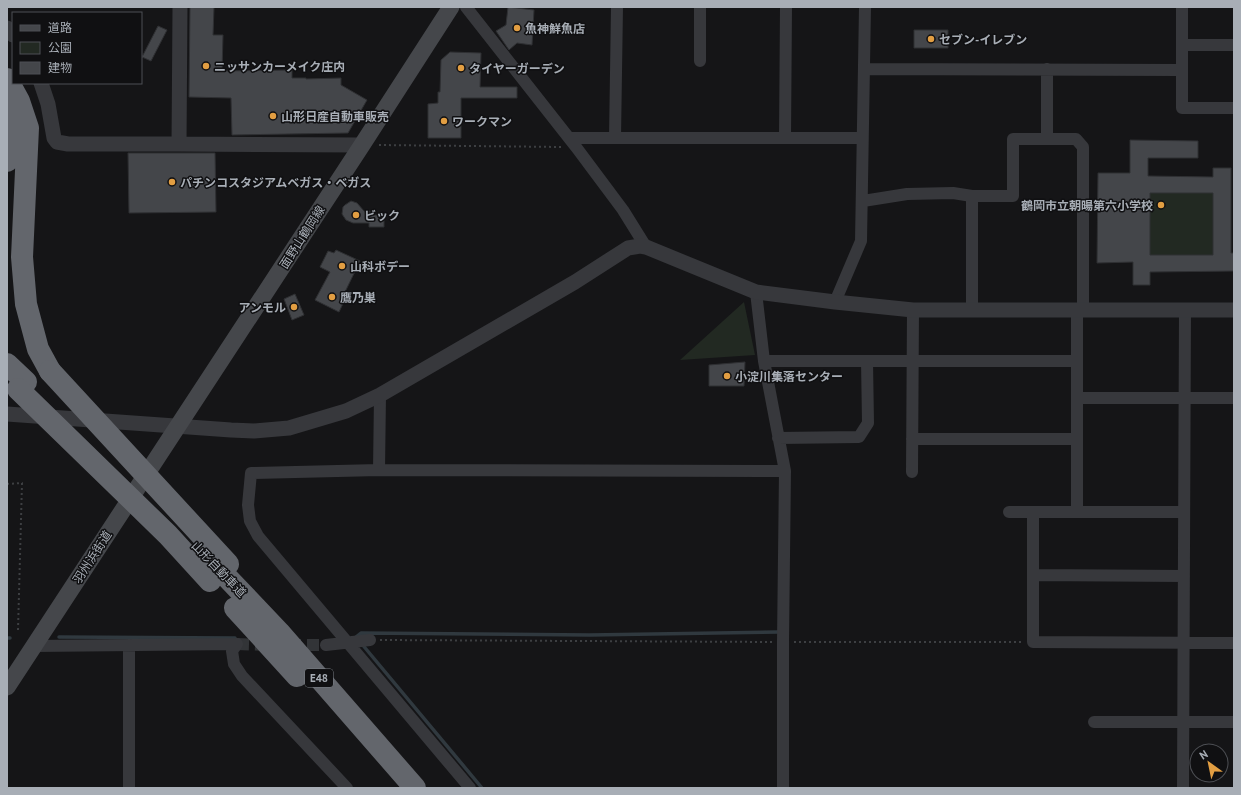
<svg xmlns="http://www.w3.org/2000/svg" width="1241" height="795" font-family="'PT Sans','Noto Sans JP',sans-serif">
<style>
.green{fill:#222922}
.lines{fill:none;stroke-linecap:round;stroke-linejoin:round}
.stream{stroke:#30393f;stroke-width:3.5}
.building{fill:#44464a;stroke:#2f3033;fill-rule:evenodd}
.minor-tunnel{stroke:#323437;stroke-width:12;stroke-dasharray:12 6;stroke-linecap:butt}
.path{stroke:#3d3f42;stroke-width:2;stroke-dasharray:2 3;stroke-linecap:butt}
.minor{stroke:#37383c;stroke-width:12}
.tertiary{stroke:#37383c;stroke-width:15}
.secondary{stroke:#45474b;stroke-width:17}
.motorway{stroke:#63666c;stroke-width:22}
.motorway-bridge{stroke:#63666c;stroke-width:22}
.poi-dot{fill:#e29e42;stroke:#101012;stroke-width:1.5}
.labels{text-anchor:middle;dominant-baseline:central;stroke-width:3;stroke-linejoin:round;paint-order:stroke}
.shield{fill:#101012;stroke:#7a7f85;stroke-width:1}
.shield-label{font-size:11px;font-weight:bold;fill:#a8aeb6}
.poi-label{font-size:12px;font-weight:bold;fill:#a8aeb6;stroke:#101012;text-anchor:start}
.street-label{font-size:12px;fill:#a8aeb6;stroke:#101012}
</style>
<rect width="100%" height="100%" fill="#151517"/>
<path class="green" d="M 1150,193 L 1213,193 L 1213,255 L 1150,255 Z
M 744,302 L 755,355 L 680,360 Z"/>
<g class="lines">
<path class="stream" d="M 59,637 L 235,638
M 356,637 L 361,633 L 590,635 L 778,632
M 7,638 L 10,638
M 361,643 L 482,788"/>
</g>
<path class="building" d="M 190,7 L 214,7 L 213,35 L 223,35 L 222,71 L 292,70 L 292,78 L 306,78 L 306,79 L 341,78 L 341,85 L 367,100 L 348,133 L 232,135 L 231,98 L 189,97 Z
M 508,7 L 534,10 L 532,45 L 517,43 L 509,50 L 496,31 L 506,25 Z
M 158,26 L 167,30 L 151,61 L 142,57 Z
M 914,30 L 948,30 L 948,48 L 914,48 Z
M 450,52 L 481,53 L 480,87 L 517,87 L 517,98 L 461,98 L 461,138 L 428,138 L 428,104 L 438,103 L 438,92 L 440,92 L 441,60 Z
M 1130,140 L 1198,141 L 1198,158 L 1148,158 L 1148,176 L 1213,177 L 1213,168 L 1231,168 L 1231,253 L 1234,253 L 1234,271 L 1150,272 L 1150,285 L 1133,285 L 1133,262 L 1097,263 L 1098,173 L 1130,173 ZM 1150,193 L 1213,193 L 1213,255 L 1150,255 Z
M 128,153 L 215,153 L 216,212 L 129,213 Z
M 351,201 L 357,203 L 364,211 L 370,211 L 370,215 L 384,215 L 384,227 L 369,227 L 369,223 L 353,223 L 346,220 L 342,214 L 343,207 L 345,205 Z
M 336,250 L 360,261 L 345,292 L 348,293 L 339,312 L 315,300 L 330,272 L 320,267 L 328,251 L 334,253 Z
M 295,294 L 304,315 L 292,320 L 284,299 Z
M 745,362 L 744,386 L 709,386 L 709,365 Z"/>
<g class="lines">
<path class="minor-tunnel" d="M 237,644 L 268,645
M 289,645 L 326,645"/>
<path class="path" d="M 379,145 L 561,147
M 7,484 L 22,483 L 18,630
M 380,640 L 772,642
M 794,642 L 1022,642"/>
<path class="minor" d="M 466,7 L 576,147 L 623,210 L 646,247
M 700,7 L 700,61
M 1182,7 L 1182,108 L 1234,108
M 1182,45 L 1234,45
M 864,69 L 1182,70
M 569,138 L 862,138
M 615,138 L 617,7
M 785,138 L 786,7
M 1047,139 L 1047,69
M 863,201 L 907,194 L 953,193 L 972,196 L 1013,196 L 1013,139 L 1076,139 L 1083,147 L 1083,310
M 756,292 L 764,361 L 785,471 L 783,642 L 783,788
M 835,302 L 861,241 L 865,7
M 972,310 L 972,196
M 764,361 L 1077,361
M 380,395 L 379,470 L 251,473 L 248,505 L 250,521 L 258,536 L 470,788
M 1077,398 L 1234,398
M 778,438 L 859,437 L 868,423 L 867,361
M 912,439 L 1077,439
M 379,470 L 785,471
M 912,472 L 913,310
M 1009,512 L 1184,512
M 1033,512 L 1033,642 L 1234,643
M 1077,512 L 1077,310
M 1033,575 L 1184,576
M 237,644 L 232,651 L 234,664 L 242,676 L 347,788
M 129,645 L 129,788
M 326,645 L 370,640
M 34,646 L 237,644
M 1094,722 L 1234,722
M 1183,788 L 1185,310"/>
<path class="tertiary" d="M 7,28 L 13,35
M 41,83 L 48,104 L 54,138 L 57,142 L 68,144 L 179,144 L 180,7
M 179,144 L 362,145
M 7,414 L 231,430 L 254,431 L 289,428 L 346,411 L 380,395 L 575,282 L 628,248 L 640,246 L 646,247 L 756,292 L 835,302 L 913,310 L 1234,310"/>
<path class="secondary" d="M 7,687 L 362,145 L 451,7"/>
<path class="motorway" d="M 7,79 L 19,101 L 28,128 L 22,257 L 26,304 L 38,349 L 50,371
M 7,161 L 10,132 L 7,91
M 7,364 L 26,382
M 220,570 L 279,632 L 415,788
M 235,608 L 297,676"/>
<path class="motorway-bridge" d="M 50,371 L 228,564
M 18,389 L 168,535 L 210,581"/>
</g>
<g class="poi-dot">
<circle cx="517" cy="28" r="4"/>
<circle cx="931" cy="39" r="4"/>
<circle cx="206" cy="66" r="4"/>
<circle cx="461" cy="68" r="4"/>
<circle cx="273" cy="116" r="4"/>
<circle cx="444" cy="121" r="4"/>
<circle cx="172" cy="182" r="4"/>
<circle cx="1161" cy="205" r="4"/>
<circle cx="356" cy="215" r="4"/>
<circle cx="342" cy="266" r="4"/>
<circle cx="332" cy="297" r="4"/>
<circle cx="294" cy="307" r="4"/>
<circle cx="727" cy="376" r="4"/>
</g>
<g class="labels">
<rect class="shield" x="305" y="669" width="28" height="18" rx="3"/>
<g class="shield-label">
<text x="319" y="678">E48</text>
</g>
<g class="poi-label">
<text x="525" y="28">魚神鮮魚店</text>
<text x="939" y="39">セブン-イレブン</text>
<text x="214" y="66">ニッサンカーメイク庄内</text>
<text x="469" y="68">タイヤーガーデン</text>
<text x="281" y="116">山形日産自動車販売</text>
<text x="452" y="121">ワークマン</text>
<text x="180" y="182">パチンコスタジアムベガス・ベガス</text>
<text x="1153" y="205" text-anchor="end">鶴岡市立朝暘第六小学校</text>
<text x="364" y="215">ビック</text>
<text x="350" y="266">山科ボデー</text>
<text x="340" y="297">鷹乃巣</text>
<text x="286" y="307" text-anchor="end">アンモル</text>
<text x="735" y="376">小淀川集落センター</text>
</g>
<g class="street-label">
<text transform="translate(302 237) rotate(-57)">面野山鶴岡線</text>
<text transform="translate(92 557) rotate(-57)">羽州浜街道</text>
<text transform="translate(219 569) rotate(46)">山形自動車道</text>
</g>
</g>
<rect width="1241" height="795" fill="none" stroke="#a8aeb6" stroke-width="16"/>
<rect x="12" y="12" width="130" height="72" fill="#101012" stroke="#4d4f54"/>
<rect x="20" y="25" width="20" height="6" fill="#45474b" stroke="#4d4f54"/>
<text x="48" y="32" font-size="12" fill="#a8aeb6">道路</text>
<rect x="20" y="42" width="20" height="12" fill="#222922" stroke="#4d4f54"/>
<text x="48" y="52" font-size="12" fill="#a8aeb6">公園</text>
<rect x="20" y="62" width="20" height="12" fill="#44464a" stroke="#4d4f54"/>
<text x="48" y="72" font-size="12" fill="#a8aeb6">建物</text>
<g transform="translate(1209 763) rotate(327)"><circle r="19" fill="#101012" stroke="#4d4f54"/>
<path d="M0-3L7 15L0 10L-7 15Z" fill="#e29e42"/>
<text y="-6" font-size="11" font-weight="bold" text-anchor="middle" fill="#a8aeb6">N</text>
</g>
</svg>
